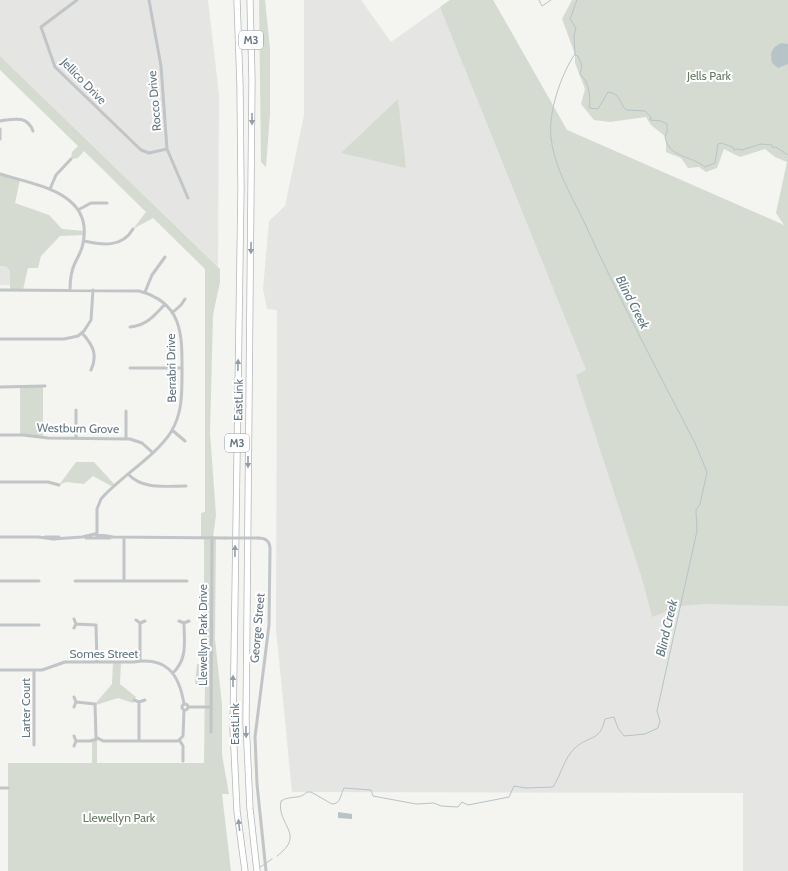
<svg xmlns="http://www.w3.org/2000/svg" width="788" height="871" font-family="Cabin,sans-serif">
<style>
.built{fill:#e5e6e4}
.green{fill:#d5dbd1}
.water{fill:#b7c4c7}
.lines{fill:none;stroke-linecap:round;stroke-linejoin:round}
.stream{stroke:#b7c4c7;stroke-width:1}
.motorway-casing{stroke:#b4b7ba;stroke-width:7}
.minor{stroke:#c1c5c8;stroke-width:3}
.motorway{stroke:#fff;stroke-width:5.5}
.minor-bridge{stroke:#c1c5c8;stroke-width:3}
.oneway{fill:#929ea8}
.labels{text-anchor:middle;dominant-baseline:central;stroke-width:4;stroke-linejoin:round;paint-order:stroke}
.shield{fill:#fff;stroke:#929ea8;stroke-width:1}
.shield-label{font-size:11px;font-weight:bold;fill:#637582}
.park-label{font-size:12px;fill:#677962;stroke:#fff}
.street-label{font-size:12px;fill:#637582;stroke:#fff}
.water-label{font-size:13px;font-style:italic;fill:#5f777f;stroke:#fff}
</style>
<rect width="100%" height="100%" fill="#f4f4f0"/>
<path class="built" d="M 0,0 L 208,0 L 219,94 L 218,267 L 0,56 Z
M 304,0 L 361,0 L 391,42 L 450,0 L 493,0 L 567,130 L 785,226 L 788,232 L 788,871 L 743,871 L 743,793 L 292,792 L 276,629 L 277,310 L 267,309 L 263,289 L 269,221 L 285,206 L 304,115 Z
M 0,266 L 6,266 L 10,271 L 10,285 L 0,285 Z"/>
<path class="green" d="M 259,0 L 265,0 L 270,49 L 270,114 L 266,167 L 261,162 Z
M 450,0 L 493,0 L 567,130 L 784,225 L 776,213 L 787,162 L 775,157 L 765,149 L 740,157 L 724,149 L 717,168 L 706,172 L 699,167 L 688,168 L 681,158 L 666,152 L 666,137 L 651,125 L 646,117 L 610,122 L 594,120 L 581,104 L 585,89 L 575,63 L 575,54 L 562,19 L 572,0 L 788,0 L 788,606 L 704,604 L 681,606 L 652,617 L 643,582 L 576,375 L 586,370 L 440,7 Z
M 0,56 L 220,269 L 220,282 L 213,315 L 210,433 L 216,515 L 213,537 L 216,537 L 215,639 L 222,705 L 222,755 L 229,794 L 222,794 L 231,871 L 8,871 L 8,763 L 92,763 L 92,741 L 97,739 L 97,763 L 204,763 L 205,684 L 195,684 L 197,664 L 204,664 L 204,538 L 201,537 L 201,513 L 205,512 L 205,269 L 153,218 L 133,229 L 146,212 L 84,151 L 78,158 L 71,159 L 72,152 L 78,146 L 0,70 Z
M 398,99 L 406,168 L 341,153 Z
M 0,174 L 20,180 L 15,203 L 49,215 L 62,229 L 84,231 L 84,235 L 60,236 L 41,256 L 38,268 L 28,268 L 23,290 L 10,290 L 10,271 L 6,266 L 0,266 Z
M 20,387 L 43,387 L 43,438 L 20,435 Z
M 76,462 L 94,462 L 115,485 L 113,487 L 93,476 L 84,484 L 66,482 L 59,485 Z
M 113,662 L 121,662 L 120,684 L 136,697 L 133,703 L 118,698 L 96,705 L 95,704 L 112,684 Z"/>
<path class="water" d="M 781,43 L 788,44 L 788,64 L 778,68 L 772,63 C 770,53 771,48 781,43 Z
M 338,812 L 352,814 L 352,819 L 338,818 Z"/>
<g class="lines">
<path class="stream" d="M 539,0 L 542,6 L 551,0
M 577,0 L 570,19 L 576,28 L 574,36 L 575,55 L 578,56 L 582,66 L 580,74 C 589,82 591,97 589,108 L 598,109 L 608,92 C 620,93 619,102 626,110 L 645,111 L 651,117 L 650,120 L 661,121 L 667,124 L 667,133 L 665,136 C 667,157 692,156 705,167 L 715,163 L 718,144 L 721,143 L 733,147 L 734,150 L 738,149 L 742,150 L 761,144 L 772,145 L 773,148 L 776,147 L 788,155
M 277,856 C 307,834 276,825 281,801 C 290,795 300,800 307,792 L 311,792 L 332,804 C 341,804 340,795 344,788 L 371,790 L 373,796 L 416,804 L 434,803 L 441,806 L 458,807 L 462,802 L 468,805 L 509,797 L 514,786 L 526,788 L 553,787 C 561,775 564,758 575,748 C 589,735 600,742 605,719 L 614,717 L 618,728 L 624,736 L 645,734 L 658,728 L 660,721 L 657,711 L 697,531 L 696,510 L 700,504 L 707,472 L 695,443 C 657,370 619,298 585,224 C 572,196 554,168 551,137 C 548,113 561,74 575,54
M 259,868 L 272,859"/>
<defs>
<path id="motorway" d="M 237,0 L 240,86 L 241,188 L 233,728 L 237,811 L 245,871
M 250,0 L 252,80 L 246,722 L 250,809 L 257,871"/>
</defs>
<use href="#motorway" class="motorway-casing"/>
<path class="minor" d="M 77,0 L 41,27 L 55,67 L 141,150 L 149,153 L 167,149
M 149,0 L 161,66 L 167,149 L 188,198
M 0,121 C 14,119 27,115 33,131
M 0,129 L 0,139
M 0,174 C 35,185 94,192 83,243 C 82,251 78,256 75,263 C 71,271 70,280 70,290
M 50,189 L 56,175 L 71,159
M 78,210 L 91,203 L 107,203
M 84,241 C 102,245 122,248 133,229
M 0,290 L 139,291 C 184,303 182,336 182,374 C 182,395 182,414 171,432 C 156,456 120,477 101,499 L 97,509 L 97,537
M 145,292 L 152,275 L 165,257
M 172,313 L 181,305 L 185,299
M 130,327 C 146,326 155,315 165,304
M 82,333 C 93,345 98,355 91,370
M 0,339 L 64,339 L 78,336 L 84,331 L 91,320 L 93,290
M 130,368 L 182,368
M 0,387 L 45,386
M 172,430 L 185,441
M 0,435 L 23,435 L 48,438 L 130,439 L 142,443 L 152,452
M 76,438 L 76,410
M 126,438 L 126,411
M 128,474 C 143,490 165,486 186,486
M 0,482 L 48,482 L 59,485
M 0,537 L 39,537
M 38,537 L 53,539 L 82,537 L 95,534 L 113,537 L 225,538
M 45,537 L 59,537
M 86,538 L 110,538
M 124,538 L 124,581
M 258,538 C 266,538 270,541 270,549 L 269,625 L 255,737 L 257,784 L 266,871
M 0,581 L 39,581
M 75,581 L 187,581
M 74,619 L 76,624 L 74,628
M 136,620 L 140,623 L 145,621
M 179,621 L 184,623 L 189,621
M 76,624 L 96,625 L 97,662
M 0,625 L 39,625
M 140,660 L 140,623
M 0,670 L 42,670 L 65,662 L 134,662 C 166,657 179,673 184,704
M 34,670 L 34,745
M 173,673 C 188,658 184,642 184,623
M 74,697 L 76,702 L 74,707
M 134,700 L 139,702 L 145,700
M 76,702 L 95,704 L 96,737 L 103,741 L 178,741 L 183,736 L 184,710
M 139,702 L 139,741
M182 707a3 3 0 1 1 6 0a3 3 0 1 1-6 0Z
M 188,707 L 211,707
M 211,732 L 212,537
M 74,736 L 76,741 L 74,746
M 76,741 L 90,741 L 97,739
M 180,741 L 183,746 L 183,761
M 0,788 L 8,788"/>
<use href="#motorway" class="motorway"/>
<path class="minor-bridge" d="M 225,538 L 258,538"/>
</g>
<defs><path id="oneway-solid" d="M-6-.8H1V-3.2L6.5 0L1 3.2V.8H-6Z"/></defs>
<g class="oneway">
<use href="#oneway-solid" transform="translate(252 119) rotate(90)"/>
<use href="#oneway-solid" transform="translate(251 248) rotate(91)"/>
<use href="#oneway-solid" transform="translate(238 365) rotate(-89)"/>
<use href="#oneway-solid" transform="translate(248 462) rotate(90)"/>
<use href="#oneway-solid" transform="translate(235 551) rotate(-89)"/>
<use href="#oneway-solid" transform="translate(233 681) rotate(-90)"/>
<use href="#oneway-solid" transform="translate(246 732) rotate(89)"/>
<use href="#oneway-solid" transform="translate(239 825) rotate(-97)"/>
</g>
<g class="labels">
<g class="shield">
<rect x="239" y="31" width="24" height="18" rx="3"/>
<rect x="225" y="434" width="24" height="18" rx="3"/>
</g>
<g class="shield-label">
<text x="251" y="40">M3</text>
<text x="237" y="443">M3</text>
</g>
<g class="park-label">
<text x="709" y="75">Jells Park</text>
<text x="119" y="817">Llewellyn Park</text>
</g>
<g class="street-label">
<text transform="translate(84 81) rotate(46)">Jellico Drive</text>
<text transform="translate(154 101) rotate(-95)">Rocco Drive</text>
<text transform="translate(171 368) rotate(-91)">Berrabri Drive</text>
<text transform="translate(238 400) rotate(-89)">EastLink</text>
<text transform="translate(78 428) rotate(1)">Westburn Grove</text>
<text transform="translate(257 628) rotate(-85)">George Street</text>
<text transform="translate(202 635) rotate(-90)">Llewellyn Park Drive</text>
<text x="104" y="653">Somes Street</text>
<text transform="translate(25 708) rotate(-90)">Larter Court</text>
<text transform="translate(234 724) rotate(-90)">EastLink</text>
</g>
<g class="water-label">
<text transform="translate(633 302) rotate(63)">Blind Creek</text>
<text transform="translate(666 628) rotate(-77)">Blind Creek</text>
</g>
</g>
</svg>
